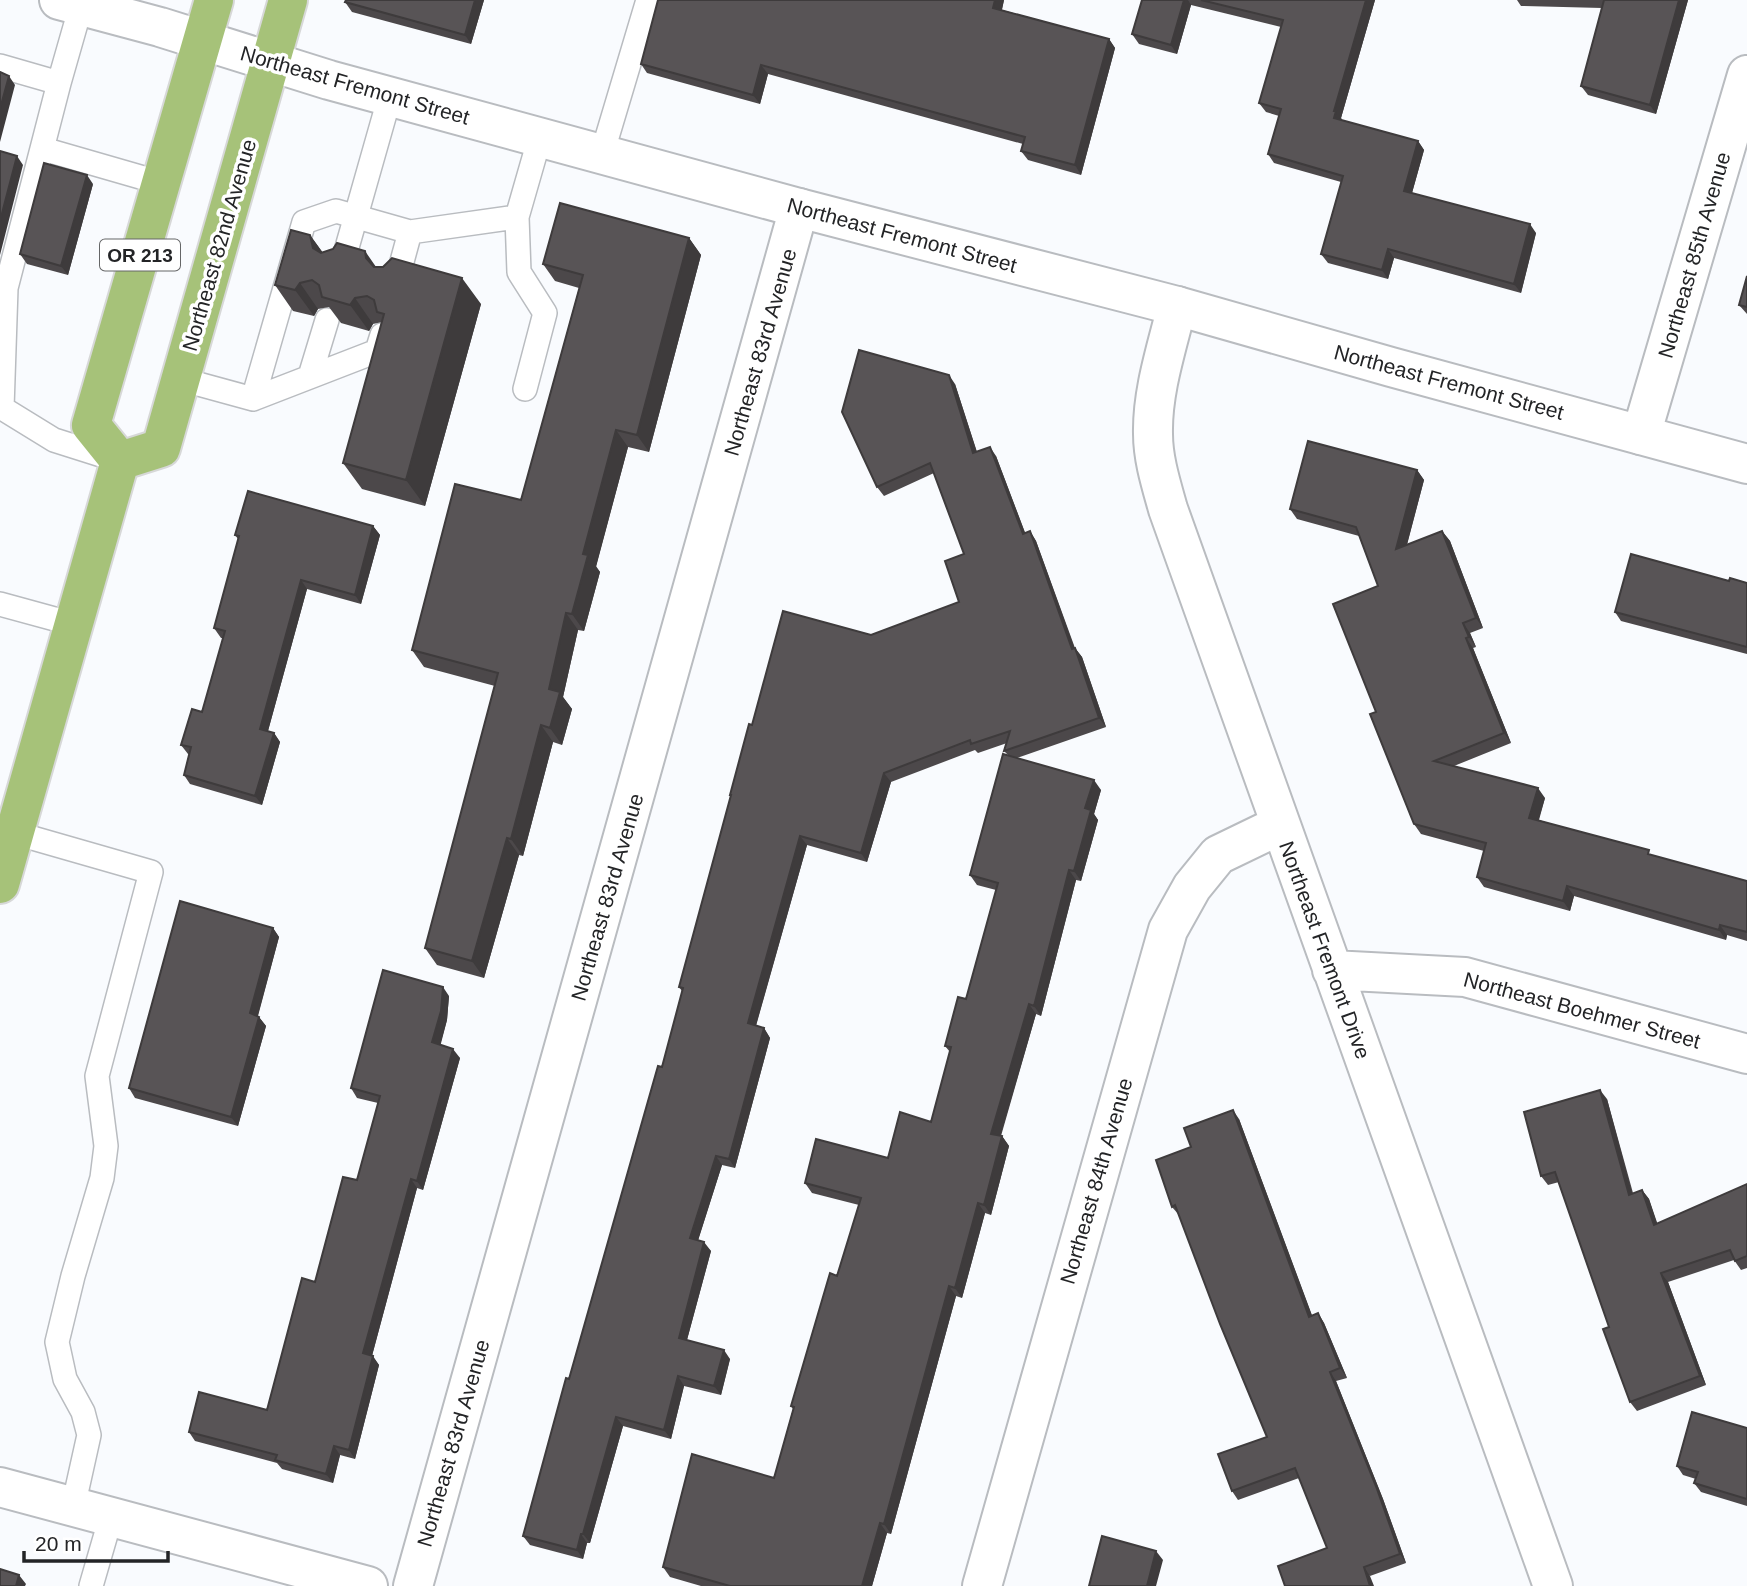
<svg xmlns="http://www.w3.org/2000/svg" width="1747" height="1586" font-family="Helvetica,sans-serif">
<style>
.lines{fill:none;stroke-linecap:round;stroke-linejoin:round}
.service-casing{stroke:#b9bcc0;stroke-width:26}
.minor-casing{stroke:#b9bcc0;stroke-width:42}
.tertiary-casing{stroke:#b9bcc0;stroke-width:42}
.primary-casing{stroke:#d7d8d8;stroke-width:42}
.service{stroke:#fff;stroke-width:23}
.minor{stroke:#fff;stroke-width:38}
.tertiary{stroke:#fff;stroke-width:38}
.primary{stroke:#a6c279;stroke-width:38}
.wall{fill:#4c484a}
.shaded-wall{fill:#3e3b3c}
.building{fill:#585456;stroke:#3e3b3c;stroke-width:2}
.labels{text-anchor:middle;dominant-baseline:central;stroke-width:7;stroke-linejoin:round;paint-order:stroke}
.shield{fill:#fff;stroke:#656667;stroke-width:2}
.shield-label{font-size:19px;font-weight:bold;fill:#232426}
.street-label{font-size:21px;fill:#232426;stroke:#fff}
</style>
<rect width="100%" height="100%" fill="#f9fbfe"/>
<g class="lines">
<defs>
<path id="service" d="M 0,66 L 59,83 L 81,6
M 59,83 L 6,288 L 2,408 L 54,440 L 114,459
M 43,149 L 161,183
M 602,154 L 648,0
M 517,217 L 519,272 L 545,313 L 525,389
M 410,232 L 517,217 L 540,137
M 342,265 L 390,96
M 310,376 L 327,320
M 180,379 L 253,399 L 377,351 L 382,335
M 253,399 L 304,222 L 336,211 L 410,232 L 397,280
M 0,604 L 73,624
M 15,833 L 151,872 L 97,1076 L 106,1146 L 102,1178 L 73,1276 L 57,1342 L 65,1379 L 83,1412 L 89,1435 L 73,1507
M 91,1586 L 111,1517"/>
<path id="minor" d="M 1177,306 C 1167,347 1152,391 1153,434 C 1153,459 1161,484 1168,509 L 1553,1586
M 1641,435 L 1747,75
M 1332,970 L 1465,977 L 1747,1054
M 0,1487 L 368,1586
M 413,1586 L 799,208
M 982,1586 L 1168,930 L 1192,887 L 1218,855 L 1280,825"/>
<path id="tertiary" d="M 59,0 L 160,27 L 329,80 L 799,208 L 1177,306 L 1391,367 L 1747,464"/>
<path id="primary" d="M 120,461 L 161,448 L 288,0
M 120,461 L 91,425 L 214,0
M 0,884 L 120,461"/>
</defs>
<use href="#service" class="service-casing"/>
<use href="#minor" class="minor-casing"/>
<use href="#tertiary" class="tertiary-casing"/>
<use href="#primary" class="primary-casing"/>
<use href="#service" class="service"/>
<use href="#minor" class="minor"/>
<use href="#tertiary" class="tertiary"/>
<use href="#primary" class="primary"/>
</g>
<path class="wall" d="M 346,0 L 484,0 L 471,44 L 352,12 L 345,2 Z
M 1004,0 L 1002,10 L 1109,39 L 1115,48 L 1081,175 L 1028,160 L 1021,151 L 1023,144 L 768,74 L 760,104 L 647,73 L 641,64 Z
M 1142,0 L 1375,0 L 1341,118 L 1342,120 L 1418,141 L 1424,150 L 1412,193 L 1536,233 L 1521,293 L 1394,258 L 1388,279 L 1328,263 L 1321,254 L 1341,182 L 1274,163 L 1268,154 L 1279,116 L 1266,112 L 1259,103 L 1281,27 L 1191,5 L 1177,54 L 1139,44 L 1132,34 Z
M 1517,0 L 1688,0 L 1656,114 L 1588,95 L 1581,86 L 1602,8 L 1521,6 Z
M 93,184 L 68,275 L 27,264 L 20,254 Z
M 310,235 L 322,252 L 377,267 L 481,304 L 425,506 L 362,489 L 343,463 L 382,322 L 373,324 L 369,331 L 341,323 L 329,307 L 318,309 L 314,316 L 293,311 L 275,285 Z
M 689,238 L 701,255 L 649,452 L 628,447 L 596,566 L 600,572 L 584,631 L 578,630 L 563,697 L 572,709 L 562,745 L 553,742 L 523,856 L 519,855 L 484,978 L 437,965 L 425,948 L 495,686 L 424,667 L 412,650 L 521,500 L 579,288 L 555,281 L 543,264 Z
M 1747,276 L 1747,314 L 1739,305 Z
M 955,384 L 977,452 L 996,456 L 1025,533 L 1030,531 L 1036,541 L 1075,648 L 1082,657 L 1106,727 L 1017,758 L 1101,790 L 1094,814 L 1098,820 L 1081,881 L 1076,880 L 1041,1016 L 1036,1014 L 1001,1136 L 1002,1136 L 1009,1146 L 991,1215 L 985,1213 L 962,1298 L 956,1296 L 891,1534 L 887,1533 L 872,1586 L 701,1586 L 670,1577 L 663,1567 L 774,1478 L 793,1409 L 791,1406 L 837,1276 L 859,1205 L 812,1193 L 805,1183 L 888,1158 L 931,1122 L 950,1052 L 945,1046 L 966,999 L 996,890 L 977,885 L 970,875 L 1008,755 L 1004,751 L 1007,743 L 978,753 L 975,750 L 891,782 L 867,862 L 807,845 L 756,1026 L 764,1028 L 770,1038 L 735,1168 L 722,1165 L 698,1240 L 711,1251 L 687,1340 L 730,1359 L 721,1395 L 684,1386 L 671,1439 L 623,1426 L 590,1543 L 587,1543 L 583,1559 L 530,1545 L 523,1536 L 662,1067 L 682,991 L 679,987 L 731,797 L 730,795 L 752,725 L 871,635 L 959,602 L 964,554 L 934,473 L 884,496 L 877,487 Z
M 1417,470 L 1424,480 L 1407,545 L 1442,531 L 1450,541 L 1483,628 L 1470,633 L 1476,647 L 1473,648 L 1511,743 L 1454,766 L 1545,798 L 1539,820 L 1654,856 L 1747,881 L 1747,941 L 1727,935 L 1726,940 L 1574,896 L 1570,911 L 1484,887 L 1477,877 L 1484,851 L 1421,834 L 1414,824 L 1376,712 L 1378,586 L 1359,536 L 1297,519 L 1290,509 Z
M 373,526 L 380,535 L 361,604 L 307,589 L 268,731 L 274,733 L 280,742 L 262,805 L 190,784 L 184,775 L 189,754 L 188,754 L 181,745 L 202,712 L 223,638 L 221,638 L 214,628 L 238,539 L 235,535 Z
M 1729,581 L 1747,583 L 1747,654 L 1621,621 L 1615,612 Z
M 273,928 L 279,937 L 258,1016 L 266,1026 L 238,1126 L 135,1098 L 129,1088 Z
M 449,996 L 447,1020 L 440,1045 L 460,1058 L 423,1190 L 417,1188 L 372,1356 L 379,1365 L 355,1459 L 340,1455 L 333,1483 L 282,1469 L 277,1463 L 195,1441 L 189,1432 L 267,1410 L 315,1282 L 357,1180 L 378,1103 L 357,1098 L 351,1088 Z
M 1607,1099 L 1633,1193 L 1642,1190 L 1649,1199 L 1657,1224 L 1747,1184 L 1747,1268 L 1741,1270 L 1734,1260 L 1668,1282 L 1706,1385 L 1637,1411 L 1630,1402 L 1609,1327 L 1559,1182 L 1548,1185 L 1541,1176 Z
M 1239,1119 L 1312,1316 L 1318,1313 L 1324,1323 L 1347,1378 L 1336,1381 L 1383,1499 L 1406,1563 L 1370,1576 L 1327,1548 L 1299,1478 L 1238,1500 L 1232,1491 L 1267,1437 L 1179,1215 L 1172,1207 L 1191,1147 Z
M 1747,1428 L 1747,1506 L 1701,1492 L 1694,1483 L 1696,1479 L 1683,1475 L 1677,1466 Z"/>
<path class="shaded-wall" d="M 475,0 L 484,0 L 471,44 L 465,35 Z
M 995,0 L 1004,0 L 1000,17 L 993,8 Z
M 1184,0 L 1188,0 L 1191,5 L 1177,54 L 1171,45 Z
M 1366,0 L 1375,0 L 1341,118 L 1342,120 L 1334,118 L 1334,111 Z
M 1679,0 L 1688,0 L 1656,114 L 1650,105 Z
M 1109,39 L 1115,48 L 1081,175 L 1075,165 Z
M 761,65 L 768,74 L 760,104 L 753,95 Z
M 9,76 L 15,85 L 0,142 L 0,109 Z
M 1418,141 L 1424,150 L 1410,200 L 1404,191 Z
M 17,156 L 23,165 L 0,255 L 0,221 Z
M 87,175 L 93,184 L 68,275 L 61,266 Z
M 1530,224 L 1536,233 L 1521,293 L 1514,284 Z
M 310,235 L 329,261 L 313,248 Z
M 689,238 L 701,255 L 649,452 L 637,435 Z
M 1388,249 L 1394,258 L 1388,279 L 1382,270 Z
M 365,251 L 383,277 L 366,258 Z
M 462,278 L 481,304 L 425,506 L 406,480 Z
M 300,283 L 318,309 L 314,316 L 295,290 Z
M 355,298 L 373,324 L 369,331 L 350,305 Z
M 949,375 L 955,384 L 980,462 L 973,453 Z
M 616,430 L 628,447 L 596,567 L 600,572 L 584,631 L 572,614 L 583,554 Z
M 990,447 L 996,456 L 1029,543 L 1023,534 Z
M 1417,470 L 1424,480 L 1403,559 L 1396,549 Z
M 373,526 L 380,535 L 361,604 L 355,595 Z
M 1030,531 L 1036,541 L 1078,658 L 1072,649 Z
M 1442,531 L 1450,541 L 1483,628 L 1476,618 Z
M 301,580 L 307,589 L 266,738 L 260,729 Z
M 566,613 L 578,630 L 563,697 L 572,709 L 562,745 L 550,728 L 549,689 Z
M 1463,623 L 1470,633 L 1476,647 L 1469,637 Z
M 1466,638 L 1473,648 L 1511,743 L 1504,733 Z
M 1075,648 L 1082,657 L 1106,727 L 1099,718 Z
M 541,725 L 553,742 L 523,856 L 511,839 Z
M 274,733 L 280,742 L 262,805 L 255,796 Z
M 884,773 L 891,782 L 867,862 L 861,853 Z
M 1094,780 L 1101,790 L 1094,814 L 1098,820 L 1081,881 L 1074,871 L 1085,808 Z
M 1538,788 L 1545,798 L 1536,828 L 1529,818 Z
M 800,836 L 807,845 L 754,1032 L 748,1023 Z
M 507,838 L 519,855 L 484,978 L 472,961 Z
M 1069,870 L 1076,880 L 1041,1016 L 1034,1006 Z
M 1567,886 L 1574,896 L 1570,911 L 1563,901 Z
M 1720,925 L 1727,935 L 1726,940 L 1719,930 Z
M 273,928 L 279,937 L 256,1022 L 250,1013 Z
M 443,987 L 449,996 L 447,1020 L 439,1051 L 432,1042 Z
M 1029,1004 L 1036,1014 L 998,1144 L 991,1134 Z
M 259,1017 L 266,1026 L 238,1126 L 231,1117 Z
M 764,1028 L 770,1038 L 735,1168 L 729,1159 Z
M 453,1049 L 460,1058 L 423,1190 L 417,1181 Z
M 1600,1090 L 1607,1099 L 1635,1204 L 1629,1195 Z
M 1233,1110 L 1239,1119 L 1316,1326 L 1309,1317 Z
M 1002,1136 L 1009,1146 L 991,1215 L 984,1205 Z
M 716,1156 L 722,1165 L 696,1247 L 690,1238 Z
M 411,1179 L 417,1188 L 370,1363 L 363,1353 Z
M 1642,1190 L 1649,1199 L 1661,1234 L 1654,1225 Z
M 978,1203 L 985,1213 L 962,1298 L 955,1288 Z
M 704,1242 L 711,1251 L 685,1347 L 679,1338 Z
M 1661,1273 L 1668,1282 L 1706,1385 L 1700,1376 Z
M 949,1286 L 956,1296 L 891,1534 L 884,1524 Z
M 1318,1313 L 1324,1323 L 1347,1378 L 1340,1368 Z
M 724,1350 L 730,1359 L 721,1395 L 714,1386 Z
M 373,1356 L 379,1365 L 355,1459 L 349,1450 Z
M 1330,1372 L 1336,1381 L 1383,1499 L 1406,1563 L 1400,1554 Z
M 678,1376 L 684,1386 L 671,1439 L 664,1430 Z
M 616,1417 L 623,1426 L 590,1543 L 583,1534 Z
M 334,1446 L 340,1455 L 333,1483 L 326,1474 Z
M 880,1523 L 887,1533 L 872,1586 L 862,1586 Z
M 581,1534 L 587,1543 L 583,1559 L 577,1550 Z
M 1156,1551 L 1163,1560 L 1156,1586 L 1147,1586 Z
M 1364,1567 L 1370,1576 L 1374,1586 L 1370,1586 Z
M 19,1575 L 26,1584 L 25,1586 L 16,1586 Z"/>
<path class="building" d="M 346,0 L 475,0 L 465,35 L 345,2 Z
M 658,0 L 995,0 L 993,8 L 1109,39 L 1075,165 L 1021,151 L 1025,137 L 761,65 L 753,95 L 641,64 Z
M 1142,0 L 1184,0 L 1171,45 L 1132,34 Z
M 1201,0 L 1366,0 L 1334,111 L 1336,111 L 1334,118 L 1418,141 L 1404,191 L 1530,224 L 1514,284 L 1388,249 L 1382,270 L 1321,254 L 1343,176 L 1268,154 L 1281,109 L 1259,103 L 1283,20 Z
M 1604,0 L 1679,0 L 1650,105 L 1581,86 Z
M 0,72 L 9,76 L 0,109 Z
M 0,151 L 17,156 L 0,221 Z
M 44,163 L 87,175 L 61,266 L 20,254 Z
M 560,203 L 689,238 L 637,435 L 616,430 L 583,554 L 588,555 L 572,614 L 566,613 L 549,689 L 560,692 L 550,728 L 541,725 L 511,839 L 507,838 L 472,961 L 425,948 L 498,673 L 412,650 L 455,484 L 521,500 L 583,275 L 543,264 Z
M 291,230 L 310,235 L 313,248 L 321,253 L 333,249 L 337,243 L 365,251 L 366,258 L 374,267 L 383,267 L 392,258 L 462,278 L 406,480 L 343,463 L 384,314 L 377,312 L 374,300 L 367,296 L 355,298 L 350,305 L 322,297 L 319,285 L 312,280 L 300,283 L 295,290 L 275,285 Z
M 1747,276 L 1747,307 L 1739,305 Z
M 859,350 L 949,375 L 973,453 L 990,447 L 1023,534 L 1030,531 L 1072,649 L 1075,648 L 1099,718 L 1004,751 L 1010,731 L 971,744 L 970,740 L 884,773 L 861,853 L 800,836 L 748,1023 L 764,1028 L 729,1159 L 716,1156 L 690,1238 L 704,1242 L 679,1338 L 724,1350 L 714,1386 L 678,1376 L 664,1430 L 616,1417 L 583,1534 L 581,1534 L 577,1550 L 523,1536 L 566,1378 L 569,1379 L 658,1066 L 662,1067 L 683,988 L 679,987 L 731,795 L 730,795 L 749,724 L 752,725 L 783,611 L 871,635 L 959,602 L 945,561 L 964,554 L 930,463 L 877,487 L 842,412 Z
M 1308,441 L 1417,470 L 1396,549 L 1442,531 L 1476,618 L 1463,623 L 1469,637 L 1466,638 L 1504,733 L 1434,761 L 1538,788 L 1529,818 L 1649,850 L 1648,854 L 1747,881 L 1747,932 L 1720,925 L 1719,930 L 1567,886 L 1563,901 L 1477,877 L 1486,843 L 1414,824 L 1370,714 L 1376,712 L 1333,604 L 1378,586 L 1356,527 L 1290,509 Z
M 248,491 L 373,526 L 355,595 L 301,580 L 260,729 L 274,733 L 255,796 L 184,775 L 191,747 L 181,745 L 192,709 L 202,712 L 225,631 L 214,628 L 239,536 L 235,535 Z
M 1631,554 L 1729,581 L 1730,578 L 1747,583 L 1747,647 L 1615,612 Z
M 1003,754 L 1094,780 L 1085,808 L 1091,810 L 1074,871 L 1069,870 L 1034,1006 L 1029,1004 L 991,1134 L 1002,1136 L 984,1205 L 978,1203 L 955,1288 L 949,1286 L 884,1524 L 880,1523 L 862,1586 L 730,1586 L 663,1567 L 692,1454 L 774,1478 L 794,1407 L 791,1406 L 830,1273 L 837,1276 L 861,1198 L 805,1183 L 816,1139 L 888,1158 L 900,1112 L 931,1122 L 951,1047 L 945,1046 L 958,997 L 966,999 L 998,883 L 970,875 Z
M 180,901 L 273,928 L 250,1013 L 259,1017 L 231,1117 L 129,1088 Z
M 383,970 L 443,987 L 441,1011 L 432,1042 L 453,1049 L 417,1181 L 411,1179 L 363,1353 L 373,1356 L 349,1450 L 334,1446 L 326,1474 L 275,1460 L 277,1455 L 189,1432 L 199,1392 L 267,1410 L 302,1278 L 315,1282 L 343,1177 L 357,1180 L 380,1096 L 351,1088 Z
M 1600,1090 L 1629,1195 L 1642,1190 L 1654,1225 L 1747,1184 L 1747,1256 L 1735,1261 L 1730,1250 L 1661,1273 L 1700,1376 L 1630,1402 L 1603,1329 L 1609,1327 L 1555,1172 L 1541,1176 L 1524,1112 Z
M 1233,1110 L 1309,1317 L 1318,1313 L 1340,1368 L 1330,1372 L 1377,1489 L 1400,1554 L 1364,1567 L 1370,1586 L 1285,1586 L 1278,1566 L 1327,1548 L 1295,1468 L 1232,1491 L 1218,1454 L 1267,1437 L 1220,1324 L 1175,1205 L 1172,1207 L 1156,1160 L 1191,1147 L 1184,1128 Z
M 1692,1412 L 1747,1428 L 1747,1499 L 1694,1483 L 1698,1472 L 1677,1466 Z
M 1102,1536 L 1156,1551 L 1147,1586 L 1089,1586 Z
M 0,1569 L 19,1575 L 16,1586 L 0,1586 Z"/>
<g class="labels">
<rect class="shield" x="100" y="239.5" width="80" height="31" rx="5"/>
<g class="shield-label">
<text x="140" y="255">OR 213</text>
</g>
<g class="street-label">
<text transform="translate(355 85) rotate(16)">Northeast Fremont Street</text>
<text transform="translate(902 235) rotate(15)">Northeast Fremont Street</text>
<text transform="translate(219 245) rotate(-74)">Northeast 82nd Avenue</text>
<text transform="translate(1694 255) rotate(-74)">Northeast 85th Avenue</text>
<text transform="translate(760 352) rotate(-74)">Northeast 83rd Avenue</text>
<text transform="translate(1449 382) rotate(15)">Northeast Fremont Street</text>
<text transform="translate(607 897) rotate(-74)">Northeast 83rd Avenue</text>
<text transform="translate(1325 950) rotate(70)">Northeast Fremont Drive</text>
<text transform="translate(1582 1010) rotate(15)">Northeast Boehmer Street</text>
<text transform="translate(1096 1181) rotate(-74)">Northeast 84th Avenue</text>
<text transform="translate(453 1443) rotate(-74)">Northeast 83rd Avenue</text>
</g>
</g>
<path d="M24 1551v10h144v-10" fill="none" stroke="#232426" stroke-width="3.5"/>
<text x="35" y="1551" font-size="21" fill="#232426" stroke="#ffffff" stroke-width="5" paint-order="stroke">20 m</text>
</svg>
